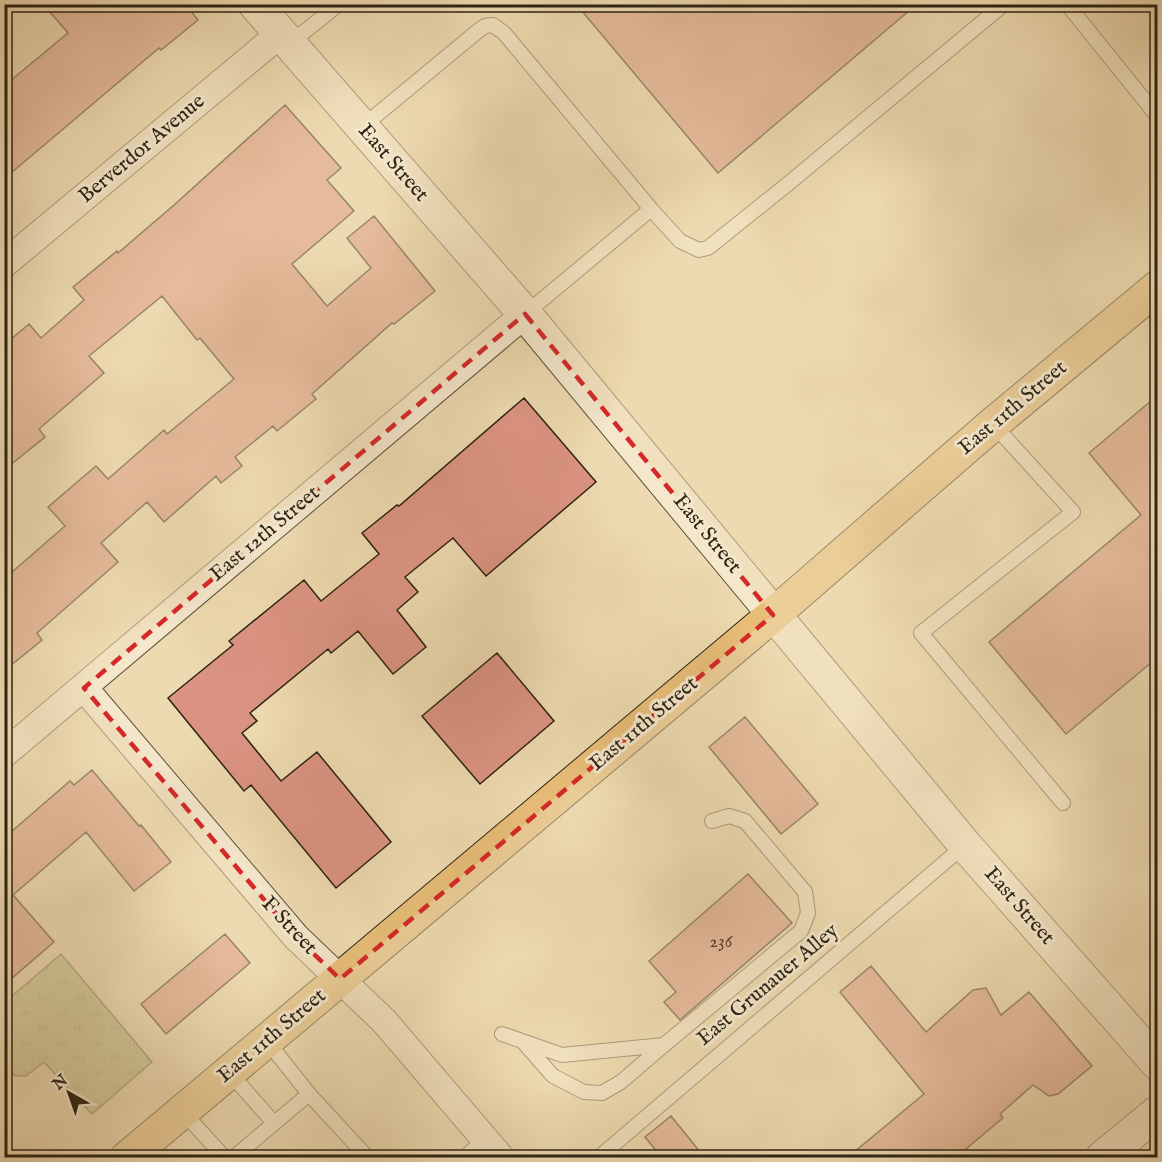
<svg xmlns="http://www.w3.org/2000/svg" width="1162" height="1162" font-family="'IM FELL English',serif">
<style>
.grass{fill:url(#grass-tufts);stroke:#74704f;stroke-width:1.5}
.building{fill:#dc9482;stroke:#2d2315;stroke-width:1.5}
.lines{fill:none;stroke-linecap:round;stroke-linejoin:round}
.service-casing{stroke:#5d513c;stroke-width:16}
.minor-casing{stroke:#5d513c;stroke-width:29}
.tertiary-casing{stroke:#5d513c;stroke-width:35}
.primary-casing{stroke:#2d2315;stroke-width:35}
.service{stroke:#f4e7cc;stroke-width:14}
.minor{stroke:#f4e7cc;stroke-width:27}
.tertiary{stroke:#f4e7cc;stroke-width:33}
.primary{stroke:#e7bd78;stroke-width:33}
.marked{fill:none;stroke:#d62828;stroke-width:4.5;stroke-dasharray:12 8;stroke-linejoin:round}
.labels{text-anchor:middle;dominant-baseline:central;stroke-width:6;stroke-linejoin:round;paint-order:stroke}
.number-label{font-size:18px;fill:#593f30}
.street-label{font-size:21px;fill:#2d2315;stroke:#f4e7cc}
</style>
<defs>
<pattern id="grass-tufts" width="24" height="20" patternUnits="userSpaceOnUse" patternTransform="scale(1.5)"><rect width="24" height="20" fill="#bcbe89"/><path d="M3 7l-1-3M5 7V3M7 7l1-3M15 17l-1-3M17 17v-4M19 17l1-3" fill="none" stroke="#a2a375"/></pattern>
</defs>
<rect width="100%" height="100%" fill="#eedab0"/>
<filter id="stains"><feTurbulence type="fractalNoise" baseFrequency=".00333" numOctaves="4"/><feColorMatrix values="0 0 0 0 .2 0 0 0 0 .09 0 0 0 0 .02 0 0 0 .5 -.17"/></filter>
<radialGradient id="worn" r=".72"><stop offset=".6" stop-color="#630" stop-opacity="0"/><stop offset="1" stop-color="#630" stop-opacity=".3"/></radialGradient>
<path class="grass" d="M 61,954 L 152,1062 L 92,1114 L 44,1062 L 26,1076 L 15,1076 L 5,1064 L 5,1002 Z"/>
<path class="building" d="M 43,4 L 185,4 L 198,20 L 161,50 L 159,48 L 4,179 L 4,86 L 68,33 Z
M 576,4 L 917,4 L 718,173 Z
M 285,105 L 341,168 L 327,180 L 354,211 L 292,264 L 327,306 L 371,268 L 347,238 L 374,216 L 435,291 L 394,324 L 392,323 L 312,394 L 316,399 L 277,431 L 273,426 L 235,457 L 242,466 L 221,483 L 216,476 L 164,522 L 147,502 L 101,543 L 118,562 L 37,633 L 42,640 L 4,671 L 4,579 L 65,526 L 48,507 L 96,466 L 108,479 L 164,430 L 167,434 L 234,379 L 200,338 L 197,340 L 162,296 L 89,356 L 104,373 L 39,429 L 45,437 L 4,470 L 4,345 L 29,324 L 41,338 L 84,300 L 73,287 L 117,251 L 118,253 L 174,205 Z
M 1158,395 L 1158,657 L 1066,734 L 989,642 L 1141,515 L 1089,453 Z
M 524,398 L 596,482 L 486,576 L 453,538 L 405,577 L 418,592 L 397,610 L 426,647 L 393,674 L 358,631 L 331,653 L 328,649 L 250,713 L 257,721 L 242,733 L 281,781 L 317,752 L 391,842 L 336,888 L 251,785 L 244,791 L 168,698 L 233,645 L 229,641 L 304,580 L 321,601 L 379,554 L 362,533 L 397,505 L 399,506 Z
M 497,653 L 554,721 L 480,784 L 422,716 Z
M 745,717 L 818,804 L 781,834 L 709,747 Z
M 92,770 L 139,826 L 141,825 L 171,862 L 134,891 L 86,832 L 13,895 L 54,942 L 4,985 L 4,838 L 70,781 L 74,785 Z
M 748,874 L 792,923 L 680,1020 L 664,1002 L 676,992 L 649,961 Z
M 225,934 L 250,963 L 166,1034 L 141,1004 Z
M 871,966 L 926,1032 L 973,990 L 986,988 L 1001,1015 L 1029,992 L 1092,1066 L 1058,1094 L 1049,1096 L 1033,1085 L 1000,1114 L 1003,1118 L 955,1158 L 847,1158 L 924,1094 L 840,992 Z
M 671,1116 L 705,1158 L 662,1158 L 645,1137 Z"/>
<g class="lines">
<defs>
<path id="service" d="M 1067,4 L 1158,117
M 289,44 L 339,4
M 362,127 L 478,31 L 485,26 L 493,25 L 504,33 L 651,209 L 680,241 L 699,250 L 708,248 L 789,183 L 1004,4
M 525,314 L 651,209
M 993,424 L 1073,512 L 921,633 L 1063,803
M 502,1034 L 562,1055 L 664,1045 L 801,931 L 808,913 L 805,892 L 745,821 L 729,816 L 712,821
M 267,1041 L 309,1094 L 368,1158
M 524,1043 L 553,1076 L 584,1092 L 602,1093 L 621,1082 L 664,1045
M 229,1072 L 274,1123
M 182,1111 L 225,1158
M 233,1158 L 309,1094
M 464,1158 L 485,1139
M 598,1158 L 965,845"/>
<path id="minor" d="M 4,264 L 280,34
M 84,688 L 296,937 L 384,1021 L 501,1158
M 4,754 L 525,314"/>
<path id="tertiary" d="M 255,4 L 525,314 L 965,845 L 1158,1064
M 1102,1158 L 1158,1112"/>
<path id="primary" d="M 127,1158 L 773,615 L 993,424 L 1158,287"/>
</defs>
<use href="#service" class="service-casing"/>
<use href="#minor" class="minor-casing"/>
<use href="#tertiary" class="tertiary-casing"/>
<use href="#primary" class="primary-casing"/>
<use href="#service" class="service"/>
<use href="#minor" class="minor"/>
<use href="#tertiary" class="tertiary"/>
<use href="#primary" class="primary"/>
</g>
<path d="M0 0H1162V1162H0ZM 525,314 L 773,615 L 340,979 L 296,937 L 84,688 Z" fill="#eedab0" fill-opacity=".55" fill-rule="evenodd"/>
<path class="marked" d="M 525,314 L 773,615 L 340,979 L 296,937 L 84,688 Z"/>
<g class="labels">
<g class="number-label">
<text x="721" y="942">236</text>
</g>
<g class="street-label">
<text transform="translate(142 149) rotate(-40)">Berverdor Avenue</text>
<text transform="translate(393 163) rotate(49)">East Street</text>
<text transform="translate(1013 408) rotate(-40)">East 11th Street</text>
<text transform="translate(265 534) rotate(-40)">East 12th Street</text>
<text transform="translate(707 534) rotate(51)">East Street</text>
<text transform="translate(644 724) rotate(-40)">East 11th Street</text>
<text transform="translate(1019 906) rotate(49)">East Street</text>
<text transform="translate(289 926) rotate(47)">F Street</text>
<text transform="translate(768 985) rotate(-40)">East Grunauer Alley</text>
<text transform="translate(272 1036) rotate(-40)">East 11th Street</text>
</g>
</g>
<rect width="1162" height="1162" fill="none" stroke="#eedab0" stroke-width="24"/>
<rect x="6" y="6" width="1150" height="1150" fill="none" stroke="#2d2315" stroke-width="3"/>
<rect x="12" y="12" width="1138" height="1138" fill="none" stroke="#2d2315" stroke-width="1.5"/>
<g transform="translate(69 1093) rotate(320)" stroke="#f4e7cc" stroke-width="4.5" paint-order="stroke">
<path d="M0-4.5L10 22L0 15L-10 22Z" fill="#2d2315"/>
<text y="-9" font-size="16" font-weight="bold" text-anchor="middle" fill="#2d2315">N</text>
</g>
<rect width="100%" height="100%" filter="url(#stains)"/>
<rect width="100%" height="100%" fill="url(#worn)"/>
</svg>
